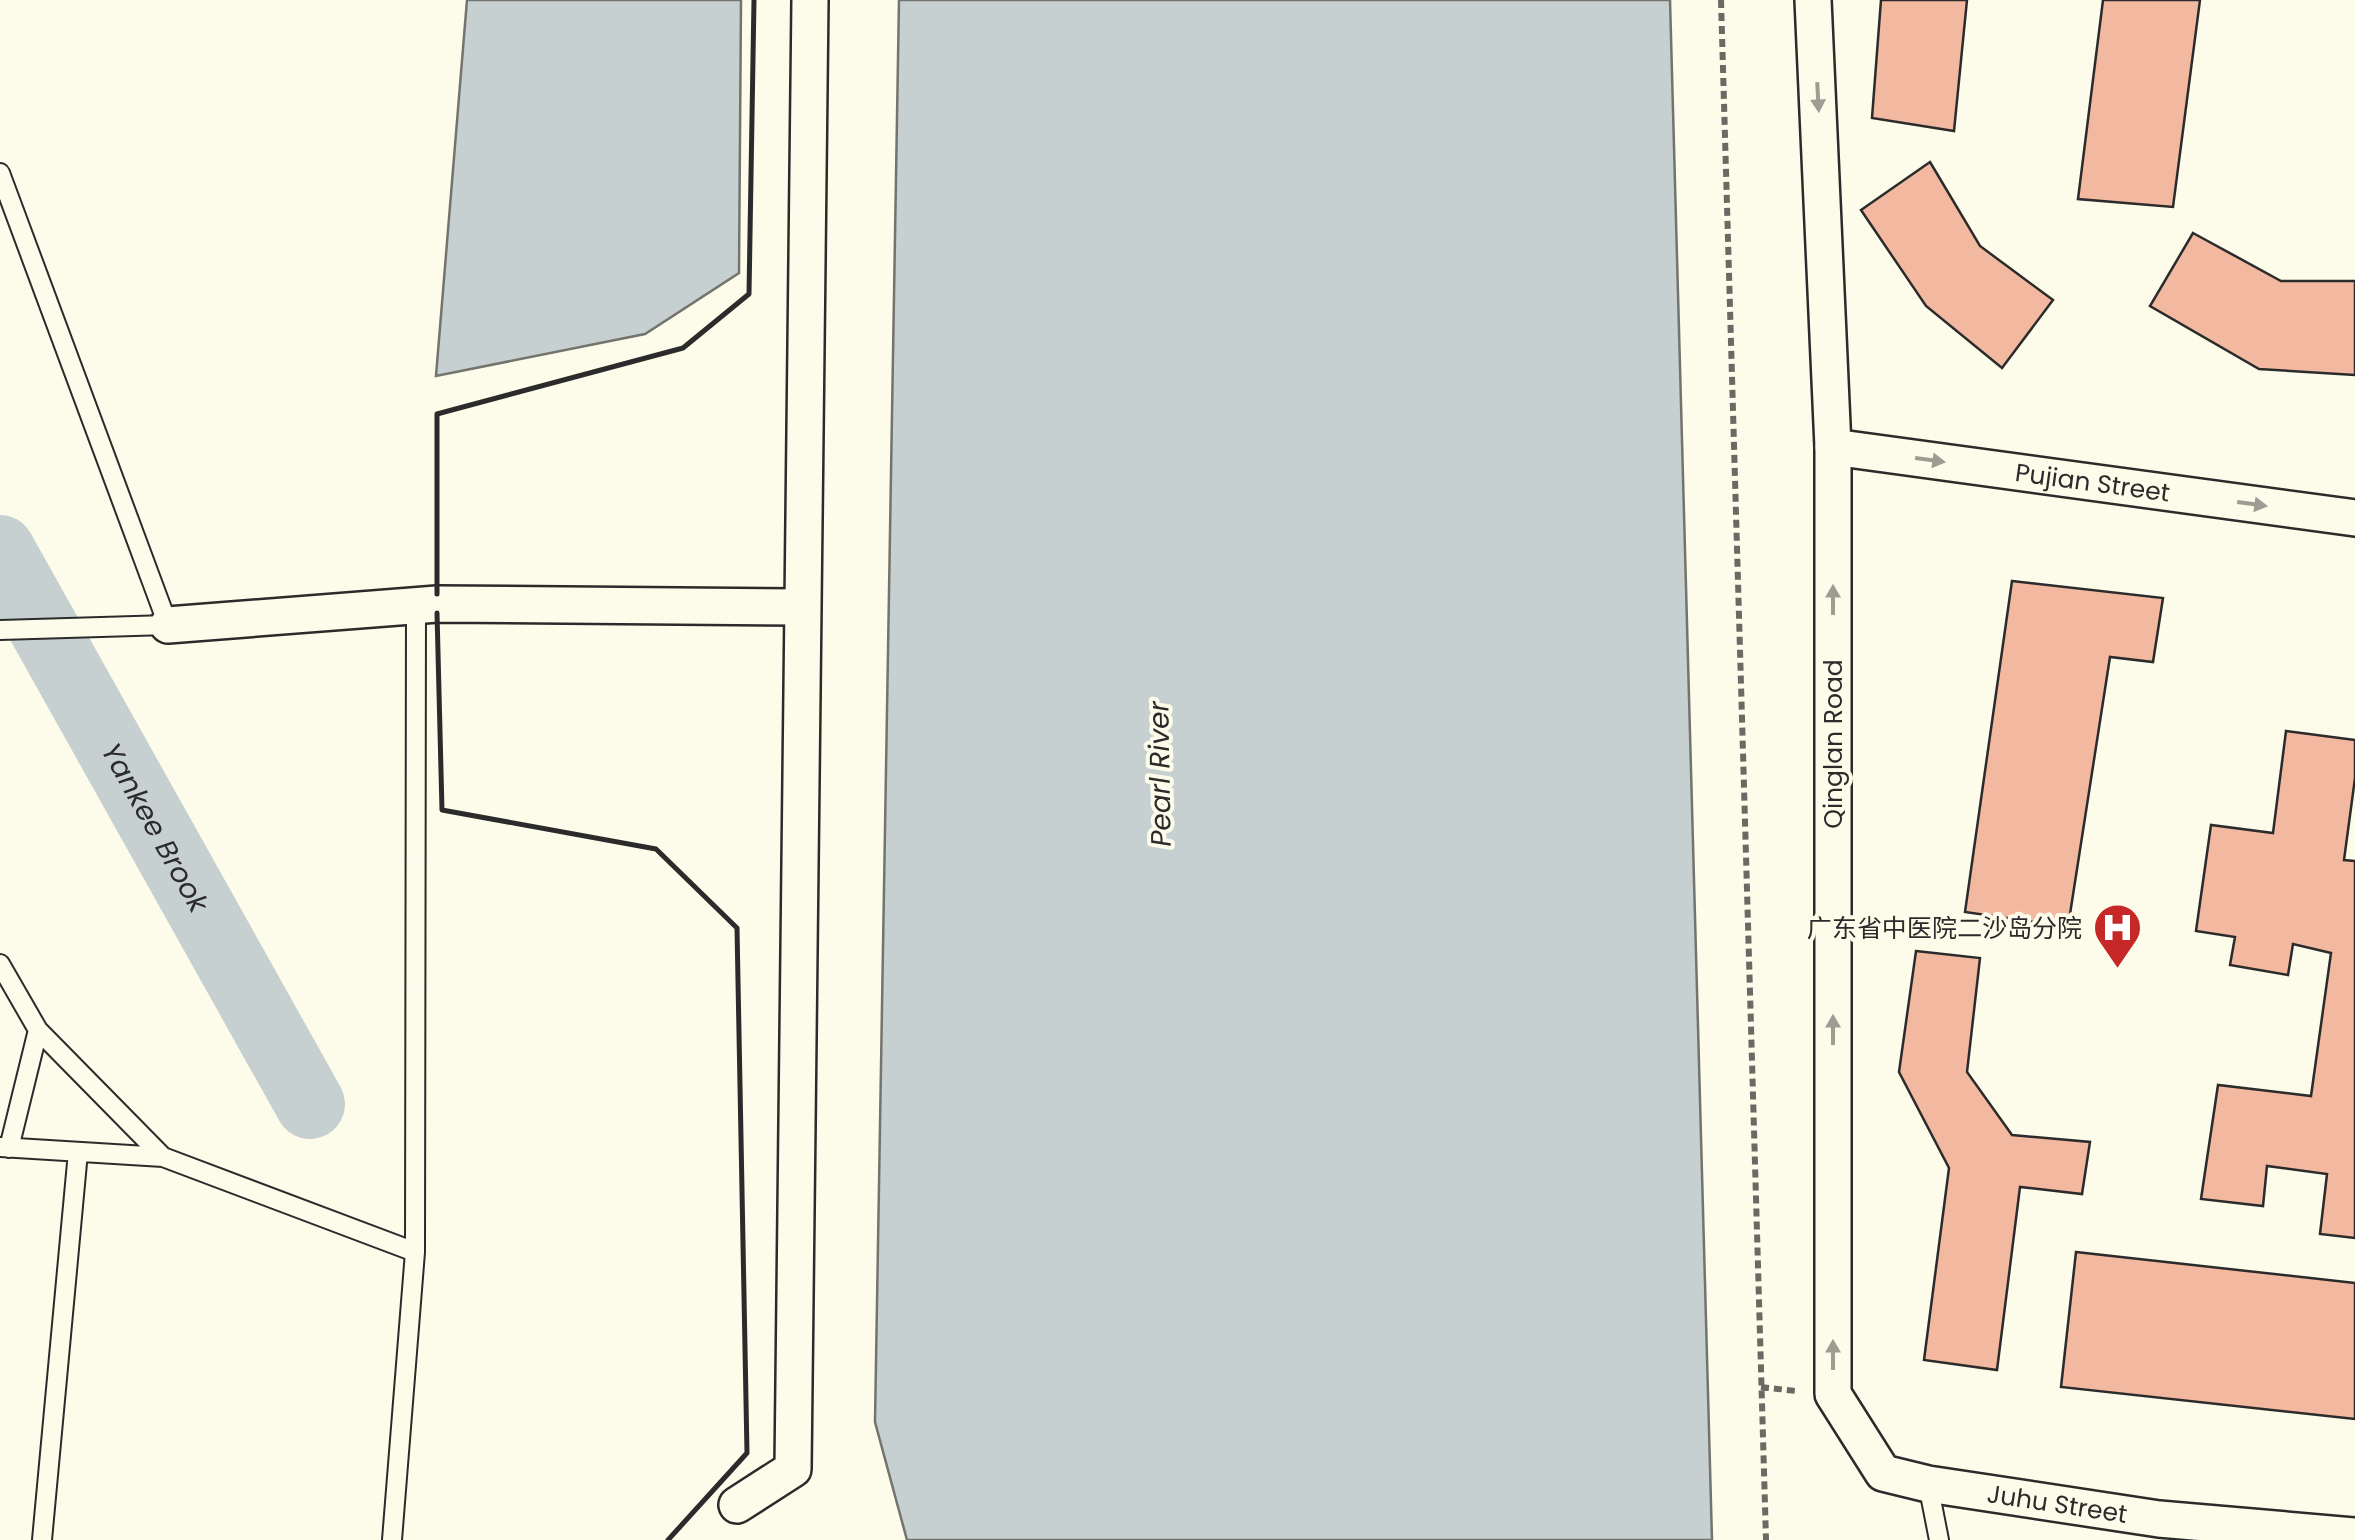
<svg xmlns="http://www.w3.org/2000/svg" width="2355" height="1540" font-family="Poppins,'Noto Sans SC',sans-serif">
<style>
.water{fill:#c7d0d0;stroke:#74746e;stroke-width:2.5}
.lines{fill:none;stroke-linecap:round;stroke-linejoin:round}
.river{stroke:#c7d0d0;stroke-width:70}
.building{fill:#f2b8a0;stroke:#2b2b2b;stroke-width:2.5}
.lane-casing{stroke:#2b2b2b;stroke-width:22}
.street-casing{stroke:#2b2b2b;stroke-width:40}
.path{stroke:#6a6964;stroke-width:6;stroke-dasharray:8 5;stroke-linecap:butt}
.lane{stroke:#fdfbea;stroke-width:18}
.street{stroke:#fdfbea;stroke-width:35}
.wall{stroke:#2b2b2b;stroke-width:5}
.oneway{fill:#9e9d94}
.labels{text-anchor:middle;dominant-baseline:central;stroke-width:8;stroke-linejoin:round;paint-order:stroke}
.street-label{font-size:25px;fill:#2b2b2b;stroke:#fdfbea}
.poi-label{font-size:25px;fill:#2b2b2b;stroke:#fdfbea;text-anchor:end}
.water-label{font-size:28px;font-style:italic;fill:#2b2b2b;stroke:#fdfbea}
</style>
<rect width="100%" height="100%" fill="#fdfbea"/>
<path class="water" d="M 467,0 L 741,0 L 739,273 L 645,334 L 436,376 Z
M 899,0 L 1670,0 L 1712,1540 L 907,1540 L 875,1422 Z"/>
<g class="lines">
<path class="river" id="s1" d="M 0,550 L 310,1104"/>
</g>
<path class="building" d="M 1881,0 L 1967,0 L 1954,131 L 1872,118 Z
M 2103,0 L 2200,0 L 2173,207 L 2078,199 Z
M 1930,162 L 1980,246 L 2053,300 L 2002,368 L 1926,306 L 1861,210 Z
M 2193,233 L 2281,281 L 2355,281 L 2355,375 L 2259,369 L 2150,306 Z
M 2012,581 L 2163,598 L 2153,662 L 2110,657 L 2068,927 L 1965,912 Z
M 2286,731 L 2355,740 L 2355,778 L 2344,860 L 2355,861 L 2355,1238 L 2320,1234 L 2327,1174 L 2267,1166 L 2263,1206 L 2201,1199 L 2218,1085 L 2311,1096 L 2331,953 L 2293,944 L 2288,975 L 2230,965 L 2235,937 L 2196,931 L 2211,825 L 2273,833 Z
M 1916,951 L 1980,958 L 1967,1072 L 2012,1135 L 2090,1142 L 2082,1194 L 2020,1187 L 1997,1370 L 1924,1360 L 1949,1168 L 1899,1072 Z
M 2076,1252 L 2355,1283 L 2355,1419 L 2061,1387 Z"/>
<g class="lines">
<defs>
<path id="lane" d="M 0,173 L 168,625 L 0,630
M 0,964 L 38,1030 L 163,1157
M 0,1147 L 163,1157 L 415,1252
M 9,1148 L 38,1030
M 1928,1484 L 1939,1540
M 42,1540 L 78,1152
M 392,1540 L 415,1252 L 416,605"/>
<g id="street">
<path id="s2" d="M 1813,0 L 1833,447 L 1833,1394 L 1883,1473 L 1928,1484 L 2159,1519 L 2355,1536"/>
<path id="s3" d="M 1833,447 L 2355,518"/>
<path d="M 168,625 L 437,604 L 802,607"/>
<path d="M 737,1505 L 793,1469 L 810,0"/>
</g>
</defs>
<use href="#lane" class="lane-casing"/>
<use href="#street" class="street-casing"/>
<path class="path" d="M 1721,0 L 1766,1540
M 1761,1387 L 1796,1391"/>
<use href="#lane" class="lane"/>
<use href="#street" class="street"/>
<path class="wall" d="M 437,594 L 437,414 L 683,348 L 749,294 L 754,0
M 437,613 L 442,810 L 656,849 L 737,928 L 747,1453 L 668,1540"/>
</g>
<defs><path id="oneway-solid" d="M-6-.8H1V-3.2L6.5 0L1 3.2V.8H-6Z" transform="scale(2.5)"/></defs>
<g class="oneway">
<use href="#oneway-solid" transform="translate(1818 97) rotate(87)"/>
<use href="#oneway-solid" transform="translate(1930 460) rotate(8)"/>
<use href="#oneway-solid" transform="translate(2252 504) rotate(8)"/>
<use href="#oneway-solid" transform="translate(1833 600) rotate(-90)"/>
<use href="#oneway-solid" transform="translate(1833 1030) rotate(-90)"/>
<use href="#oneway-solid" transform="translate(1833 1355) rotate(-90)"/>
</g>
<defs>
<symbol id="hospital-pin" viewBox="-11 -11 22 30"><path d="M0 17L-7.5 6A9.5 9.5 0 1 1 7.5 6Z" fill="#c62828" stroke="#fdfbea"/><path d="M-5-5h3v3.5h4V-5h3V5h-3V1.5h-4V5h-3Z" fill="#fff"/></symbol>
</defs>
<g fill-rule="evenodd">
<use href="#hospital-pin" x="2090" y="900" width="55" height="75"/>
</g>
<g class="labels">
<g class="street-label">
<text stroke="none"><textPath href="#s3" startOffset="262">Pujian Street</textPath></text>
<text transform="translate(1833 744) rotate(-90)">Qinglan Road</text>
<text stroke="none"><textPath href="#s2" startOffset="1665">Juhu Street</textPath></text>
</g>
<g class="poi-label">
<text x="2082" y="928">广东省中医院二沙岛分院</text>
</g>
<g class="water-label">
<text transform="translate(1160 774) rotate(-91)">Pearl River</text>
<text stroke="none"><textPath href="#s1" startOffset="318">Yankee Brook</textPath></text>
</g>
</g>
</svg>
